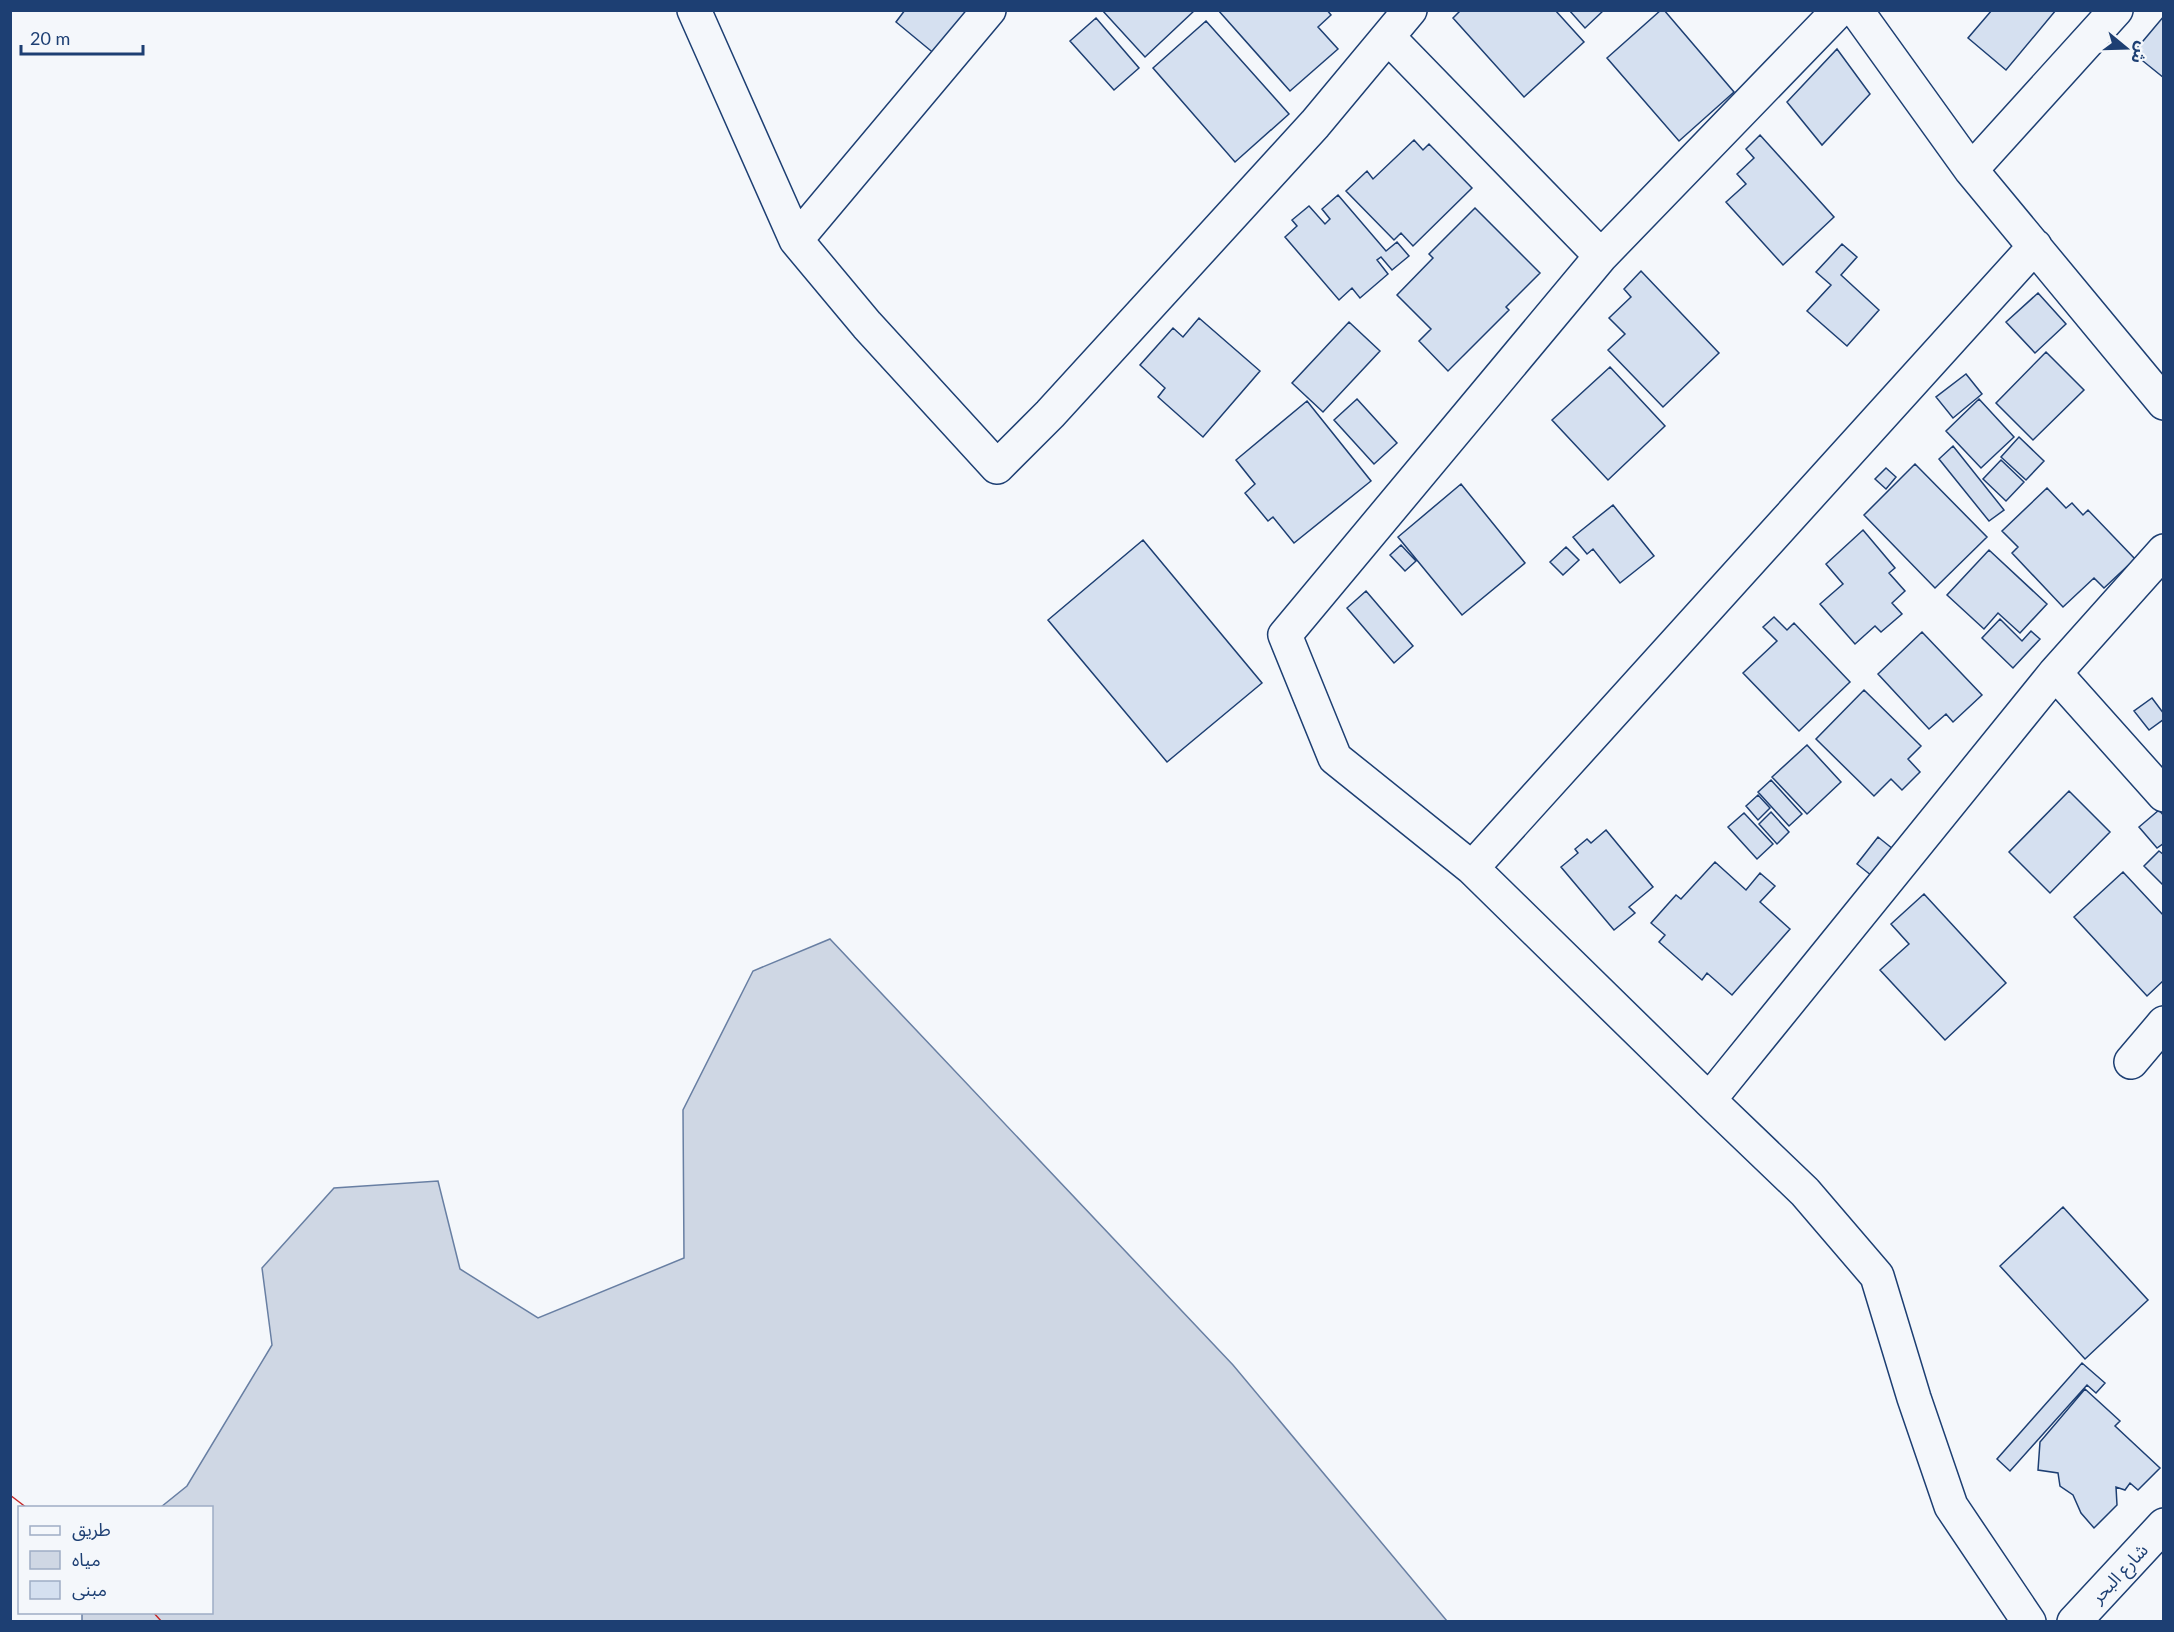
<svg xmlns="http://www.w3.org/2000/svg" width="2174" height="1632" font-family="Lato,'Noto Sans Arabic',sans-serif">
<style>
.water{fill:#cfd7e4;stroke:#687fa3;stroke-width:1.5}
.building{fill:#d5e0f0;stroke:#1d3f73;stroke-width:1.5}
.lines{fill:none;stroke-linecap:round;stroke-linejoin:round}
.minor-casing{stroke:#1d3f73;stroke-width:36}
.minor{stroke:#f4f7fb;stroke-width:33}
.power{stroke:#c62828;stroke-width:1.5;stroke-dasharray:21 4.5 3 4.5;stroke-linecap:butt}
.labels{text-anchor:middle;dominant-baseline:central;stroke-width:4.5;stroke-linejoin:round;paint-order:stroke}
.street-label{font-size:18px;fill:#1d3f73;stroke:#f4f7fb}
</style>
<rect width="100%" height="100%" fill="#f4f7fb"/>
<path class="water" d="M 830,939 L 1233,1365 L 1447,1621 L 82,1621 L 82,1613 L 212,1612 L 212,1508 L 161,1507 L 187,1486 L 272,1345 L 262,1268 L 334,1188 L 438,1181 L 460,1269 L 538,1318 L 684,1258 L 683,1110 L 753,971 Z"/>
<path class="building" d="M 905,10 L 981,10 L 942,60 L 896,22 Z
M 1102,10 L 1195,10 L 1145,57 Z
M 1218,10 L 1327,10 L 1331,15 L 1318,27 L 1338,49 L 1290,91 Z
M 1461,10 L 1555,10 L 1584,42 L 1524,97 L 1453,18 Z
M 1569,10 L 1604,10 L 1585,28 Z
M 1661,10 L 1664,10 L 1734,92 L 1679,141 L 1607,58 Z
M 1992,10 L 2056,10 L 2006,70 L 1968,38 Z
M 2164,16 L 2164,78 L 2133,53 Z
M 1096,18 L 1139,68 L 1114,90 L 1070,41 Z
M 1206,21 L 1289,114 L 1235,162 L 1153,68 Z
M 1837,49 L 1870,94 L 1822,145 L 1787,102 Z
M 1760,135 L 1834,217 L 1783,265 L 1726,202 L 1746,184 L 1737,174 L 1754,158 L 1746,149 Z
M 1414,140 L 1423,150 L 1429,144 L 1472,188 L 1413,246 L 1401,233 L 1394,240 L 1346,191 L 1367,171 L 1373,179 Z
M 1338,195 L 1386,251 L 1397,242 L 1409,256 L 1392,270 L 1381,257 L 1377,260 L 1388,274 L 1360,298 L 1352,288 L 1339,300 L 1285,237 L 1297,226 L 1292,220 L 1309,206 L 1325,224 L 1330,219 L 1322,209 Z
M 1475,208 L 1540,273 L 1506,307 L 1509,310 L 1448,371 L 1419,341 L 1431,329 L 1397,295 L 1433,258 L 1429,254 Z
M 1842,244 L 1857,257 L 1841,275 L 1879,310 L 1847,346 L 1807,311 L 1831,285 L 1816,272 Z
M 1641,271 L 1719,353 L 1663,407 L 1608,350 L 1625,334 L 1609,318 L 1631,297 L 1624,289 Z
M 2038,293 L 2066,324 L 2035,353 L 2006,322 Z
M 1199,318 L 1260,371 L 1203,437 L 1158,397 L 1165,388 L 1140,365 L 1173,328 L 1183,337 Z
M 1349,322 L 1380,351 L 1323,412 L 1292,383 Z
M 2046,352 L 2084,390 L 2033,440 L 1996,403 Z
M 1610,367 L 1665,426 L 1608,480 L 1552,420 Z
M 1966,374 L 1982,394 L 1953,418 L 1936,397 Z
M 1357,399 L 1397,443 L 1374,464 L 1334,420 Z
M 1979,399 L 2014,437 L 1981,468 L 1946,431 Z
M 1307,401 L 1371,481 L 1294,543 L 1273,517 L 1268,521 L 1245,493 L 1255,484 L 1236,460 Z
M 2019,437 L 2044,461 L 2026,480 L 2001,457 Z
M 1953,446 L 2004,510 L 1989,521 L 1939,459 Z
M 2001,460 L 2024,482 L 2006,501 L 1983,479 Z
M 1915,464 L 1987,537 L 1935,588 L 1864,515 Z
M 1886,468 L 1896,477 L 1886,489 L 1875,479 Z
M 1461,484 L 1525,563 L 1462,615 L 1398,537 Z
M 2047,488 L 2066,508 L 2072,503 L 2083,515 L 2088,510 L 2135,559 L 2104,588 L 2094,578 L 2063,607 L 2012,553 L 2018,547 L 2002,531 Z
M 1613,505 L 1654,556 L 1620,583 L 1593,549 L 1587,554 L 1573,537 Z
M 1863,530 L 1895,568 L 1889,573 L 1905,591 L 1892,603 L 1902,614 L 1881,632 L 1875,626 L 1855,644 L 1820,604 L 1843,584 L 1826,564 Z
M 1143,540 L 1262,683 L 1167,762 L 1048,620 Z
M 1401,545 L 1416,561 L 1405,571 L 1390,555 Z
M 1566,547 L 1579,560 L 1563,575 L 1550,562 Z
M 1989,550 L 2047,604 L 2020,633 L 1998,613 L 1984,629 L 1947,595 Z
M 1366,591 L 1413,646 L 1394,663 L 1347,608 Z
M 1774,617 L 1787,630 L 1794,623 L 1850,682 L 1799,731 L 1743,673 L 1777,641 L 1763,627 Z
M 2000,619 L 2022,641 L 2031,631 L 2040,639 L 2013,668 L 1982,638 Z
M 1922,632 L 1982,695 L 1953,722 L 1946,714 L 1929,729 L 1878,674 Z
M 1864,690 L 1921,746 L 1908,759 L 1920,772 L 1902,790 L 1891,779 L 1874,796 L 1816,739 Z
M 2152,698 L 2164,714 L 2164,719 L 2149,730 L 2134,711 Z
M 1807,745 L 1841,782 L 1807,814 L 1772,777 Z
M 1771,780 L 1802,814 L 1789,826 L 1758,792 Z
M 2069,791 L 2110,832 L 2050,893 L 2009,852 Z
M 1758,795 L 1770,808 L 1758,820 L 1746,806 Z
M 2159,810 L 2164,816 L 2164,843 L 2157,848 L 2139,827 Z
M 1771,812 L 1789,832 L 1777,844 L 1759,824 Z
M 1744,813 L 1773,844 L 1757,859 L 1728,827 Z
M 1606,830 L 1653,887 L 1629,907 L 1635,913 L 1614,930 L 1561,867 L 1578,853 L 1575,849 L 1587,839 L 1591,843 Z
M 1878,837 L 1898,853 L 1877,880 L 1857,864 Z
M 2159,851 L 2164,855 L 2164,886 L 2144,866 Z
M 1715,862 L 1746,890 L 1760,873 L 1775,886 L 1760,902 L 1790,929 L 1732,995 L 1707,973 L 1702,980 L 1659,942 L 1665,935 L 1651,923 L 1676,895 L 1681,899 Z
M 2123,872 L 2164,916 L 2164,980 L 2147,996 L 2074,917 Z
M 1924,894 L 2006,983 L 1945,1040 L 1880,970 L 1909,944 L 1891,924 Z
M 2063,1207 L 2148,1300 L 2085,1359 L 2000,1266 Z
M 2082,1363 L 2105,1383 L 2096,1393 L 2087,1385 L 2010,1471 L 1997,1459 Z
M 2085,1389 L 2120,1421 L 2115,1426 L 2160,1468 L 2138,1490 L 2130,1483 L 2125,1490 L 2116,1487 L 2117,1505 L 2094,1528 L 2081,1513 L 2073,1495 L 2060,1486 L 2058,1473 L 2038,1470 L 2040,1442 Z"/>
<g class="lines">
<defs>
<path id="minor" d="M 694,10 L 796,240 L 867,325 L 997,467 L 1050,414 L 1315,124 L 1410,10
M 1856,10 L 1971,170 L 2164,403
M 1388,37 L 1601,256
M 1971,170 L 2116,10
M 796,240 L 989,10
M 2055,673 L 2164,795
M 1472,868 L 2035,246
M 2131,1062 L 2164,1023
M 1709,1100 L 1472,868 L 1335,758 L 1285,635 L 1601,256 L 1839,10
M 2029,1622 L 1951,1506 L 1914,1398 L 1877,1276 L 1805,1192 L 1709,1100 L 2055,673 L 2164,551
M 2074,1622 L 2164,1525"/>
</defs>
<use href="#minor" class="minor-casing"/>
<use href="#minor" class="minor"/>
<path class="power" d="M 10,1495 L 27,1508
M 153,1612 L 162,1622"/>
</g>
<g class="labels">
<g class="street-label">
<text transform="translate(2119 1573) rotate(-47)">شارع البحر</text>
</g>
</g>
<rect width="2174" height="1632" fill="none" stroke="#1d3f73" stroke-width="24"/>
<rect x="18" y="1506" width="195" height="108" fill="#f4f7fb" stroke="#9eadc5" stroke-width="1.5"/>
<rect x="30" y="1526" width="30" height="9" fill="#f4f7fb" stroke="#9eadc5" stroke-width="1.5"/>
<text x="72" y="1536" font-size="18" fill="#1d3f73">طريق</text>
<rect x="30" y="1551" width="30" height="18" fill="#cfd7e4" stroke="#9eadc5" stroke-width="1.5"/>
<text x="72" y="1566" font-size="18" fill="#1d3f73">مياه</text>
<rect x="30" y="1581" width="30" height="18" fill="#d5e0f0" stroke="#9eadc5" stroke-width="1.5"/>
<text x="72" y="1596" font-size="18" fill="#1d3f73">مبنى</text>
<g transform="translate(2126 48) rotate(109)" stroke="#f4f7fb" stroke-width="4.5" paint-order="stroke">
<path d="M0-4.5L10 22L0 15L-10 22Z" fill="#1d3f73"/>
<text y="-9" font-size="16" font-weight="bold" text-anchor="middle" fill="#1d3f73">ش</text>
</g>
<path d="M21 45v9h122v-9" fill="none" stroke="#1d3f73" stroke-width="3"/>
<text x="30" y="45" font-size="18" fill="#1d3f73" stroke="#f4f7fb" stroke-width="4.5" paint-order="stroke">20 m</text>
</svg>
